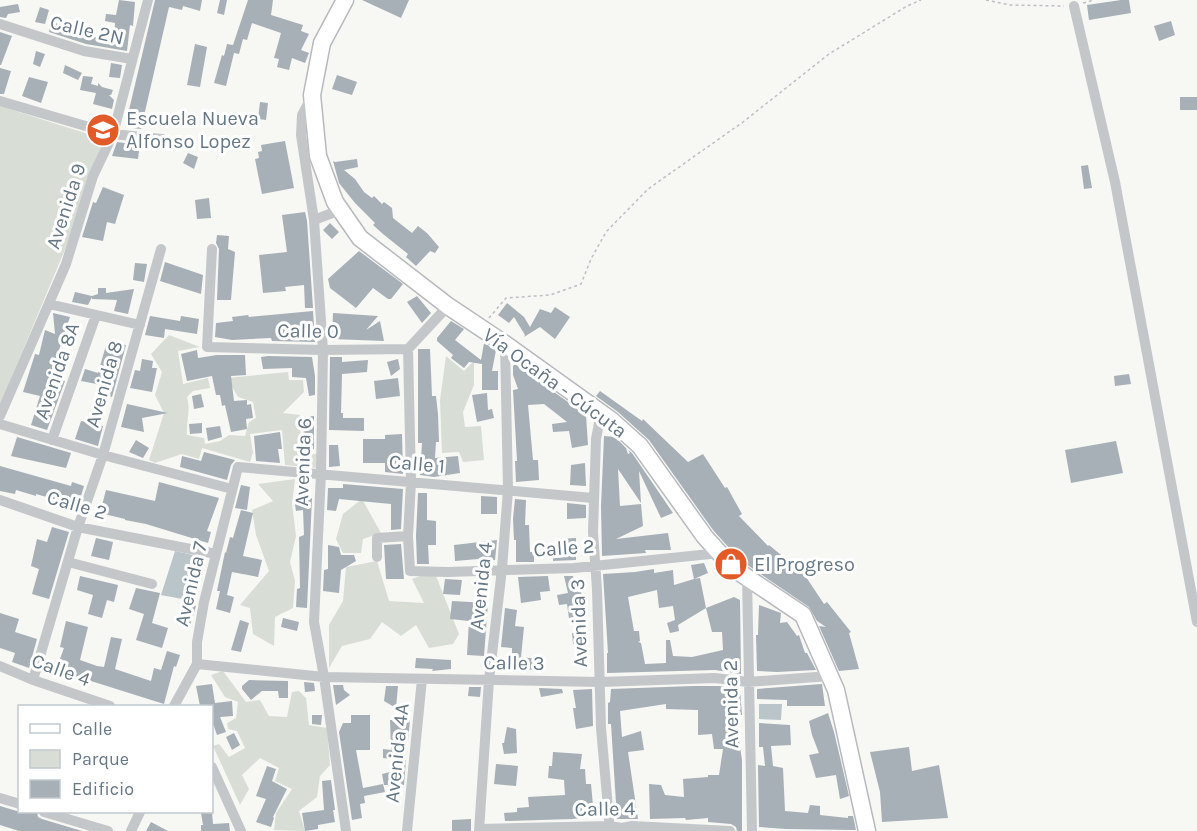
<svg xmlns="http://www.w3.org/2000/svg" width="1197" height="831" font-family="Karla,sans-serif">
<style>
.green{fill:#d8ded5}
.water{fill:#bac5ca}
.building{fill:#a7b0b6;fill-rule:evenodd}
.lines{fill:none;stroke-linecap:round;stroke-linejoin:round}
.primary-casing{stroke:#b6babe;stroke-width:19}
.path{stroke:#bdbfc1;stroke-width:1.5;stroke-dasharray:3 3;stroke-linecap:butt}
.minor{stroke:#c3c7ca;stroke-width:10}
.primary{stroke:#fff;stroke-width:16}
.labels{text-anchor:middle;dominant-baseline:central;stroke-width:6;stroke-linejoin:round;paint-order:stroke}
.street-label{font-size:20px;fill:#667785;stroke:#fff}
.poi-label{font-size:20px;fill:#667785;stroke:#fff;text-anchor:start}
</style>
<rect width="100%" height="100%" fill="#f7f7f4"/>
<path class="green" d="M 0,106 L 104,139 L 66,247 L 0,405 Z
M 169,335 L 200,347 L 178,351 L 183,384 L 208,378 L 210,388 L 193,391 L 187,397 C 191,412 186,420 187,435 L 204,438 L 205,444 L 220,441 L 229,435 L 245,436 L 249,422 L 256,418 L 253,402 L 238,397 L 227,378 L 288,372 L 289,380 L 303,380 L 304,392 L 283,413 L 300,415 L 301,453 L 317,454 L 317,468 L 285,465 L 282,430 L 250,434 L 253,453 L 250,462 L 202,448 L 199,459 L 182,454 L 155,463 L 149,460 L 164,413 L 155,395 L 162,372 L 151,354 Z
M 446,356 L 464,371 L 474,361 L 474,385 L 463,412 L 465,427 L 481,426 L 484,460 L 463,462 L 459,452 L 442,453 L 440,400 Z
M 295,479 L 292,504 L 296,536 L 290,562 L 295,581 L 293,608 L 275,617 L 274,646 L 253,634 L 250,608 L 240,605 L 269,571 L 256,535 L 252,510 L 273,501 L 258,484 Z
M 362,499 L 381,533 L 363,539 L 361,553 L 343,553 L 336,539 L 343,514 Z
M 377,561 L 389,601 L 424,603 L 412,579 L 434,571 L 459,634 L 453,644 L 429,648 L 416,625 L 401,636 L 382,622 L 370,639 L 342,646 L 329,668 L 329,625 L 343,601 L 346,567 Z
M 223,671 L 246,702 L 260,700 L 269,716 L 287,717 L 292,692 L 299,691 L 306,698 L 309,725 L 327,728 L 330,765 L 320,776 L 317,797 L 299,811 L 305,831 L 274,830 L 276,813 L 292,789 L 275,781 L 279,768 L 260,758 L 242,775 L 249,789 L 240,805 L 213,746 L 219,744 L 229,757 L 245,748 L 237,731 L 228,729 L 227,723 L 236,718 L 238,702 L 225,697 L 211,675 Z"/>
<path class="water" d="M 175,551 L 206,558 L 193,601 L 161,595 Z
M 759,704 L 782,704 L 781,720 L 759,719 Z"/>
<path class="building" d="M 119,0 L 135,2 L 133,26 L 130,25 L 127,51 L 86,44 L 49,32 L 51,22 L 70,27 L 68,34 L 114,39 L 115,23 L 105,21 L 106,14 L 116,15 Z
M 155,0 L 202,0 L 200,11 L 183,6 L 182,10 L 169,7 L 141,129 L 125,127 Z
M 220,0 L 227,0 L 224,15 L 217,13 Z
M 248,0 L 273,0 L 271,15 L 303,25 L 301,31 L 309,34 L 301,50 L 309,53 L 305,63 L 292,58 L 289,70 L 277,67 L 279,59 L 274,58 L 281,33 L 252,23 L 247,40 L 243,39 L 239,54 L 234,53 L 226,86 L 214,83 L 222,55 L 224,56 L 227,44 L 233,45 Z
M 362,0 L 409,0 L 401,18 Z
M 1121,0 L 1129,0 L 1131,13 L 1089,20 L 1087,5 Z
M 18,4 L 20,12 L 8,14 L 6,18 L 0,17 L 0,7 Z
M 40,7 L 49,10 L 45,24 L 35,22 Z
M 1171,21 L 1175,35 L 1159,41 L 1154,26 Z
M 0,32 L 12,36 L 1,65 L 0,65 Z
M 195,44 L 207,47 L 200,87 L 187,85 Z
M 36,51 L 45,54 L 40,67 L 33,64 Z
M 111,63 L 122,65 L 120,78 L 109,77 Z
M 65,65 L 82,73 L 78,80 L 63,73 Z
M 0,68 L 11,71 L 4,94 L 0,94 Z
M 337,75 L 357,82 L 352,95 L 332,89 Z
M 83,76 L 93,77 L 91,84 L 98,86 L 98,83 L 102,87 L 113,90 L 111,95 L 109,95 L 114,100 L 112,109 L 93,104 L 96,93 L 80,90 Z
M 29,77 L 48,82 L 41,103 L 22,96 Z
M 1180,97 L 1197,97 L 1197,110 L 1180,110 Z
M 260,102 L 268,103 L 266,120 L 258,119 Z
M 285,141 L 294,188 L 262,194 L 255,159 L 259,158 L 258,152 L 262,151 L 261,145 Z
M 117,142 L 132,144 L 132,150 L 139,151 L 138,159 L 112,156 Z
M 188,153 L 198,157 L 194,169 L 183,163 Z
M 357,159 L 358,167 L 344,170 L 355,179 L 364,192 L 372,198 L 374,196 L 382,204 L 384,202 L 392,208 L 393,218 L 412,233 L 418,226 L 427,233 L 439,247 L 435,253 L 430,251 L 416,266 L 406,257 L 408,254 L 383,234 L 373,225 L 375,223 L 355,203 L 339,183 L 333,161 L 335,162 Z
M 1088,165 L 1092,188 L 1084,189 L 1081,166 Z
M 103,187 L 124,195 L 115,224 L 107,222 L 103,241 L 82,237 L 93,202 L 96,203 Z
M 209,198 L 211,218 L 197,219 L 195,200 Z
M 305,212 L 307,221 L 313,308 L 305,308 L 304,285 L 285,287 L 286,291 L 263,293 L 259,255 L 287,252 L 282,215 Z
M 330,223 L 339,232 L 332,239 L 323,230 Z
M 217,235 L 229,236 L 228,249 L 235,252 L 231,300 L 217,300 L 219,249 L 216,243 Z
M 359,251 L 403,284 L 391,299 L 388,299 L 373,288 L 356,308 L 330,288 L 328,279 Z
M 165,262 L 203,275 L 201,294 L 160,281 Z
M 135,263 L 147,264 L 144,282 L 133,280 Z
M 98,288 L 106,288 L 106,293 L 134,289 L 128,314 L 114,311 L 117,300 L 92,299 L 92,297 L 88,305 L 72,302 L 75,292 L 92,296 L 98,294 Z
M 417,296 L 431,313 L 422,323 L 407,302 Z
M 507,303 L 524,317 L 530,327 L 540,309 L 551,313 L 555,307 L 570,317 L 555,339 L 540,327 L 524,337 L 525,335 L 514,317 L 509,323 L 498,315 Z
M 313,311 L 315,342 L 272,341 L 271,338 L 232,340 L 215,337 L 216,323 L 233,321 L 232,317 L 248,315 L 249,317 Z
M 53,313 L 70,317 L 50,377 L 65,381 L 47,430 L 31,425 L 40,396 L 23,392 L 35,354 L 39,355 L 45,330 L 55,334 Z
M 333,313 L 378,316 L 366,330 L 380,321 L 384,341 L 332,339 Z
M 150,316 L 180,321 L 181,316 L 199,319 L 197,334 L 165,329 L 164,338 L 145,335 Z
M 451,321 L 464,329 L 455,340 L 481,360 L 484,343 L 496,350 L 492,371 L 498,371 L 498,390 L 482,390 L 482,364 L 469,362 L 464,368 L 451,358 L 453,355 L 437,341 L 437,338 Z
M 107,342 L 126,345 L 112,397 L 98,394 L 102,385 L 81,381 L 85,369 L 98,373 Z
M 418,349 L 430,349 L 432,396 L 436,396 L 438,414 L 439,442 L 436,442 L 435,458 L 458,456 L 460,473 L 434,477 L 420,475 L 422,443 L 418,443 Z
M 197,350 L 198,358 L 217,355 L 245,355 L 246,375 L 231,376 L 234,401 L 247,400 L 247,405 L 251,404 L 253,418 L 246,419 L 247,429 L 231,432 L 225,405 L 222,406 L 220,395 L 216,395 L 212,376 L 187,381 L 181,354 Z
M 268,356 L 312,357 L 315,376 L 315,395 L 309,396 L 306,378 L 292,377 L 292,368 L 263,369 L 261,357 Z
M 330,357 L 342,357 L 342,362 L 368,360 L 367,372 L 342,374 L 341,413 L 343,413 L 343,418 L 364,418 L 364,431 L 329,430 Z
M 142,359 L 153,361 L 152,368 L 157,368 L 152,392 L 130,388 L 135,370 L 140,371 Z
M 398,359 L 400,369 L 391,376 L 387,362 Z
M 515,364 L 586,415 L 588,445 L 572,448 L 569,431 L 553,432 L 552,424 L 567,422 L 544,404 L 528,405 L 533,460 L 538,460 L 539,480 L 516,482 L 515,461 L 517,461 L 513,390 L 518,389 L 513,375 L 513,366 Z
M 1129,374 L 1131,384 L 1115,386 L 1114,376 Z
M 398,378 L 400,396 L 376,399 L 374,381 Z
M 600,391 L 642,421 L 643,419 L 688,462 L 703,454 L 725,488 L 727,487 L 742,514 L 739,516 L 768,546 L 769,545 L 804,574 L 824,604 L 827,602 L 851,632 L 849,633 L 859,669 L 839,671 L 819,626 L 826,627 L 817,621 L 809,607 L 740,560 L 713,530 L 649,440 L 618,412 L 596,396 Z
M 487,393 L 488,410 L 492,409 L 494,418 L 477,422 L 472,395 Z
M 201,394 L 204,407 L 194,409 L 192,396 Z
M 127,404 L 168,413 L 142,418 L 144,432 L 121,427 Z
M 314,416 L 314,449 L 305,450 L 303,417 Z
M 81,421 L 103,426 L 98,446 L 75,439 Z
M 202,423 L 202,433 L 190,434 L 189,424 Z
M 220,426 L 222,437 L 208,441 L 206,428 Z
M 280,432 L 282,449 L 278,449 L 280,463 L 256,461 L 254,436 Z
M 402,434 L 403,474 L 385,472 L 385,463 L 363,463 L 363,439 L 385,439 L 385,435 Z
M 604,436 L 615,437 L 626,448 L 628,454 L 630,453 L 628,450 L 632,453 L 673,513 L 661,518 L 639,471 L 641,503 L 618,469 L 620,506 L 641,504 L 643,526 L 616,539 L 668,533 L 671,550 L 645,550 L 646,553 L 602,556 L 601,506 Z
M 17,437 L 71,453 L 66,468 L 11,456 Z
M 136,440 L 149,448 L 143,458 L 129,452 Z
M 1116,441 L 1123,473 L 1071,483 L 1065,450 Z
M 329,445 L 338,445 L 340,466 L 329,467 Z
M 204,452 L 235,460 L 231,465 L 227,480 L 180,467 L 182,456 L 201,461 Z
M 585,463 L 586,486 L 570,485 L 571,465 Z
M 0,466 L 71,486 L 72,482 L 84,486 L 78,506 L 36,494 L 36,496 L 16,490 L 15,494 L 0,491 Z
M 159,482 L 219,498 L 207,531 L 211,532 L 208,543 L 146,524 L 125,520 L 125,519 L 100,513 L 106,490 L 155,501 Z
M 343,484 L 403,489 L 401,529 L 391,530 L 391,504 L 339,499 L 336,511 L 327,510 L 328,488 L 343,488 Z
M 241,485 L 250,487 L 247,510 L 235,508 Z
M 302,492 L 308,499 L 312,498 L 307,608 L 296,607 L 297,589 L 300,588 L 299,537 L 304,535 L 303,510 L 296,511 L 294,498 Z
M 418,493 L 427,493 L 427,520 L 436,521 L 436,545 L 428,545 L 429,564 L 417,564 L 416,536 Z
M 481,496 L 497,497 L 497,514 L 481,514 Z
M 515,499 L 526,500 L 525,525 L 529,525 L 530,552 L 534,552 L 534,562 L 516,562 L 516,540 L 514,540 L 513,519 Z
M 567,503 L 586,505 L 586,518 L 567,519 Z
M 241,510 L 253,513 L 243,556 L 262,560 L 258,577 L 232,572 L 227,595 L 234,597 L 230,613 L 216,609 L 220,591 L 217,591 L 225,552 L 226,553 L 230,537 L 233,538 Z
M 52,527 L 69,532 L 49,599 L 32,594 L 39,569 L 31,566 L 37,539 L 47,542 Z
M 96,538 L 113,542 L 109,560 L 91,556 Z
M 576,538 L 576,560 L 553,561 L 553,552 L 556,552 L 556,539 Z
M 497,540 L 495,560 L 478,562 L 478,559 L 455,561 L 454,545 Z
M 401,544 L 404,579 L 386,579 L 384,545 Z
M 328,545 L 339,547 L 341,555 L 354,555 L 356,561 L 341,570 L 339,593 L 323,591 L 324,570 L 328,569 Z
M 704,563 L 708,573 L 694,579 L 700,578 L 706,608 L 734,597 L 740,600 L 741,674 L 715,670 L 607,673 L 607,653 L 608,653 L 603,574 L 635,572 L 654,569 L 654,573 L 673,570 L 674,585 L 694,579 L 691,565 ZM 657,590 L 659,608 L 673,606 L 675,620 L 667,623 L 670,633 L 679,631 L 678,625 L 706,608 L 712,632 L 722,632 L 723,650 L 692,657 L 673,656 L 670,640 L 666,640 L 666,663 L 645,664 L 641,643 L 638,642 L 640,641 L 639,631 L 634,631 L 628,597 Z
M 80,576 L 118,585 L 114,602 L 107,600 L 102,618 L 88,614 L 93,595 L 77,590 Z
M 548,576 L 550,591 L 540,592 L 541,600 L 521,603 L 518,577 Z
M 564,576 L 573,576 L 576,592 L 581,591 L 584,615 L 569,618 L 567,604 L 559,605 L 557,595 L 568,593 Z
M 445,579 L 462,580 L 460,595 L 443,594 Z
M 136,588 L 160,593 L 152,623 L 168,628 L 162,648 L 136,640 L 144,614 L 129,609 Z
M 452,601 L 488,603 L 484,656 L 467,655 L 469,621 L 450,619 Z
M 185,603 L 196,606 L 190,625 L 180,623 Z
M 759,605 L 781,613 L 780,623 L 787,622 L 797,636 L 799,635 L 805,653 L 807,653 L 816,670 L 777,672 L 757,671 L 756,635 L 758,635 Z
M 505,608 L 517,610 L 515,626 L 524,627 L 521,657 L 538,659 L 542,670 L 512,669 L 512,648 L 501,647 Z
M 0,613 L 19,619 L 15,632 L 37,639 L 29,668 L 12,662 L 15,653 L 0,648 Z
M 283,618 L 299,622 L 297,631 L 281,627 Z
M 240,620 L 249,623 L 241,652 L 231,650 Z
M 66,621 L 88,627 L 80,660 L 97,666 L 104,667 L 111,637 L 122,639 L 115,669 L 151,681 L 154,668 L 161,670 L 167,651 L 180,655 L 176,667 L 174,666 L 164,704 L 56,670 L 64,648 L 60,647 Z
M 587,631 L 589,642 L 573,644 L 572,633 Z
M 416,658 L 451,660 L 451,669 L 432,671 L 433,669 L 415,668 Z
M 249,680 L 288,681 L 288,698 L 279,698 L 278,691 L 262,691 L 251,700 L 242,689 L 242,686 Z
M 304,682 L 314,683 L 315,691 L 305,692 Z
M 212,684 L 215,703 L 232,701 L 233,716 L 220,717 L 226,732 L 217,735 L 212,721 L 212,706 L 200,706 L 196,686 Z
M 822,684 L 825,706 L 787,706 L 787,700 L 757,699 L 757,689 Z
M 333,685 L 343,685 L 344,690 L 350,695 L 336,705 Z
M 386,686 L 398,686 L 396,708 L 384,701 Z
M 693,686 L 719,686 L 740,689 L 742,715 L 731,715 L 732,734 L 738,734 L 742,760 L 742,831 L 737,831 L 736,827 L 731,824 L 708,822 L 708,818 L 686,820 L 685,818 L 650,819 L 649,784 L 661,785 L 665,795 L 684,797 L 683,779 L 708,777 L 708,775 L 719,775 L 723,749 L 714,749 L 712,734 L 698,735 L 698,710 L 666,709 L 666,704 L 620,711 L 622,737 L 641,731 L 644,750 L 628,752 L 638,819 L 617,819 L 611,724 L 608,724 L 608,703 L 610,702 L 611,689 Z
M 469,687 L 481,687 L 480,697 L 468,696 Z
M 539,688 L 562,689 L 563,693 L 541,697 Z
M 592,689 L 593,726 L 576,729 L 573,708 L 576,708 L 573,690 Z
M 828,713 L 834,732 L 849,796 L 840,799 L 836,775 L 816,778 L 809,755 L 819,753 L 812,735 L 809,721 Z
M 312,715 L 322,715 L 321,725 L 312,724 Z
M 351,715 L 370,715 L 370,750 L 356,750 L 363,788 L 383,784 L 385,792 L 364,796 L 365,803 L 360,804 L 362,818 L 352,820 L 339,732 L 343,723 L 351,723 Z
M 390,720 L 410,720 L 408,741 L 402,741 L 400,760 L 406,760 L 404,785 L 384,785 L 382,774 L 390,772 L 392,759 L 383,758 L 383,749 L 391,750 Z
M 759,723 L 790,725 L 791,745 L 771,746 L 773,766 L 783,768 L 785,811 L 808,813 L 810,805 L 820,806 L 820,815 L 848,818 L 848,816 L 853,816 L 856,830 L 786,829 L 759,827 L 758,765 L 765,766 L 763,747 L 759,747 Z
M 507,727 L 516,729 L 517,753 L 504,754 L 502,743 L 504,743 Z
M 234,733 L 240,745 L 232,750 L 226,737 Z
M 909,747 L 912,771 L 939,765 L 948,818 L 882,822 L 880,792 L 870,752 Z
M 553,752 L 582,754 L 580,769 L 585,769 L 586,784 L 591,784 L 594,816 L 573,819 L 505,821 L 504,813 L 517,812 L 517,808 L 529,807 L 528,797 L 565,795 L 564,780 L 548,778 L 549,766 L 552,766 Z
M 496,764 L 518,766 L 516,786 L 494,784 Z
M 267,766 L 276,769 L 272,781 L 287,789 L 273,817 L 274,818 L 271,827 L 256,822 L 266,799 L 256,796 Z
M 331,780 L 335,810 L 333,810 L 335,822 L 318,825 L 318,829 L 305,831 L 302,813 L 324,810 L 322,781 Z
M 0,806 L 20,812 L 37,812 L 38,817 L 42,819 L 82,831 L 19,831 L 0,825 Z
M 212,812 L 213,824 L 229,823 L 230,831 L 201,831 L 201,825 L 203,825 L 201,813 Z
M 471,819 L 471,831 L 452,831 L 452,820 Z
M 151,822 L 168,831 L 146,831 Z"/>
<g class="lines">
<defs>
<path id="primary" d="M 345,0 L 322,43 L 312,95 L 318,156 L 335,202 L 360,238 L 448,306 L 505,344 L 611,420 L 640,446 L 705,537 L 733,568 L 803,615 L 836,690 L 867,831"/>
</defs>
<use href="#primary" class="primary-casing"/>
<path class="path" d="M 986,0 L 1010,5 L 1064,6
M 1083,3 L 1094,0
M 489,318 L 506,298 L 550,295 L 581,284 L 591,259 L 606,232 L 648,189 L 743,122 L 829,54 L 907,6 L 921,0"/>
<path class="minor" d="M 1074,6 L 1115,182 L 1197,622
M 0,24 L 84,51 L 132,59
M 311,98 L 302,115 L 301,135 L 314,220 L 323,350 L 321,473 L 314,622 L 324,677 L 346,831
M 0,101 L 113,134 L 162,139
M 314,220 L 340,210
M 212,249 L 207,347 L 323,350 L 408,349
M 49,304 L 140,325
M 448,306 L 408,349 L 411,482 L 408,536 L 410,571 L 448,572 L 574,568 L 720,553
M 601,413 L 596,439 L 593,532 L 597,590 L 601,728 L 610,831
M 0,416 L 66,264 L 93,176 L 113,134 L 148,0
M 0,424 L 103,455 L 232,489
M 52,440 L 96,315
M 0,500 L 78,527 L 216,554
M 377,557 L 377,538 L 408,536
M 68,562 L 152,584
M 747,577 L 752,831
M 197,664 L 324,677 L 600,682 L 715,678 L 748,682 L 830,676
M 0,666 L 33,680 L 110,706
M 33,680 L 78,527 L 103,455 L 161,249
M 174,706 L 197,664 L 197,642 L 204,602 L 238,467 L 593,498
M 212,767 L 241,831
M 0,798 L 20,804
M 44,812 L 108,831
M 480,829 L 610,826 L 622,828 L 632,826 L 730,831
M 131,831 L 140,812
M 407,831 L 422,679
M 479,831 L 489,680 L 502,569 L 508,490 L 505,344"/>
<use href="#primary" class="primary"/>
</g>
<defs>
<symbol id="school-disc" viewBox="-11 -11 22 22"><circle r="9.5" fill="#e35a29" stroke="#fff"/><path d="M0-5L7-2L0 1L-7-2ZM-4 1L0 2.5L4 1V4Q0 6-4 4Z" fill="#fff"/></symbol>
<symbol id="shop-disc" viewBox="-11 -11 22 22"><circle r="9.5" fill="#e35a29" stroke="#fff"/><path d="M-5-2.5h2.3a2.7 3.5 0 0 1 5.4 0H5L5.5 6h-11ZM-1.5-2.5h3a1.5 2.3 0 0 0-3 0Z" fill="#fff"/></symbol>
</defs>
<g fill-rule="evenodd">
<use href="#school-disc" x="84" y="111" width="38" height="38"/>
<use href="#shop-disc" x="712" y="545" width="38" height="38"/>
</g>
<g class="labels">
<g class="street-label">
<text transform="translate(87 30) rotate(13)">Calle 2N</text>
<text transform="translate(66 206) rotate(-72)">Avenida 9</text>
<text transform="translate(308 331) rotate(1)">Calle 0</text>
<text transform="translate(57 371) rotate(-71)">Avenida 8A</text>
<text transform="translate(555 383) rotate(36)">Vía Ocaña - Cúcuta</text>
<text transform="translate(104 384) rotate(-74)">Avenida 8</text>
<text transform="translate(303 462) rotate(-88)">Avenida 6</text>
<text transform="translate(417 464) rotate(5)">Calle 1</text>
<text transform="translate(77 505) rotate(16)">Calle 2</text>
<text transform="translate(564 548) rotate(-4)">Calle 2</text>
<text transform="translate(191 584) rotate(-77)">Avenida 7</text>
<text transform="translate(481 586) rotate(-84)">Avenida 4</text>
<text transform="translate(579 623) rotate(-92)">Avenida 3</text>
<text transform="translate(514 663) rotate(1)">Calle 3</text>
<text transform="translate(61 670) rotate(20)">Calle 4</text>
<text transform="translate(731 704) rotate(-91)">Avenida 2</text>
<text transform="translate(397 753) rotate(-84)">Avenida 4A</text>
<text transform="translate(605 809) rotate(-1)">Calle 4</text>
</g>
<g class="poi-label">
<text x="126" y="118">Escuela Nueva<tspan x="126" dy="23">Alfonso Lopez</tspan></text>
<text x="754" y="564">El Progreso</text>
</g>
</g>
<rect x="18" y="705" width="195" height="108" fill="#ffffff" stroke="#c2c9ce" stroke-width="1.5"/>
<rect x="30" y="724" width="30" height="9" fill="#ffffff" stroke="#c2c9ce" stroke-width="1.5"/>
<text x="72" y="735" font-size="18" fill="#667785">Calle</text>
<rect x="30" y="750" width="30" height="18" fill="#d8ded5" stroke="#c2c9ce" stroke-width="1.5"/>
<text x="72" y="765" font-size="18" fill="#667785">Parque</text>
<rect x="30" y="780" width="30" height="18" fill="#a7b0b6" stroke="#c2c9ce" stroke-width="1.5"/>
<text x="72" y="795" font-size="18" fill="#667785">Edificio</text>
</svg>
